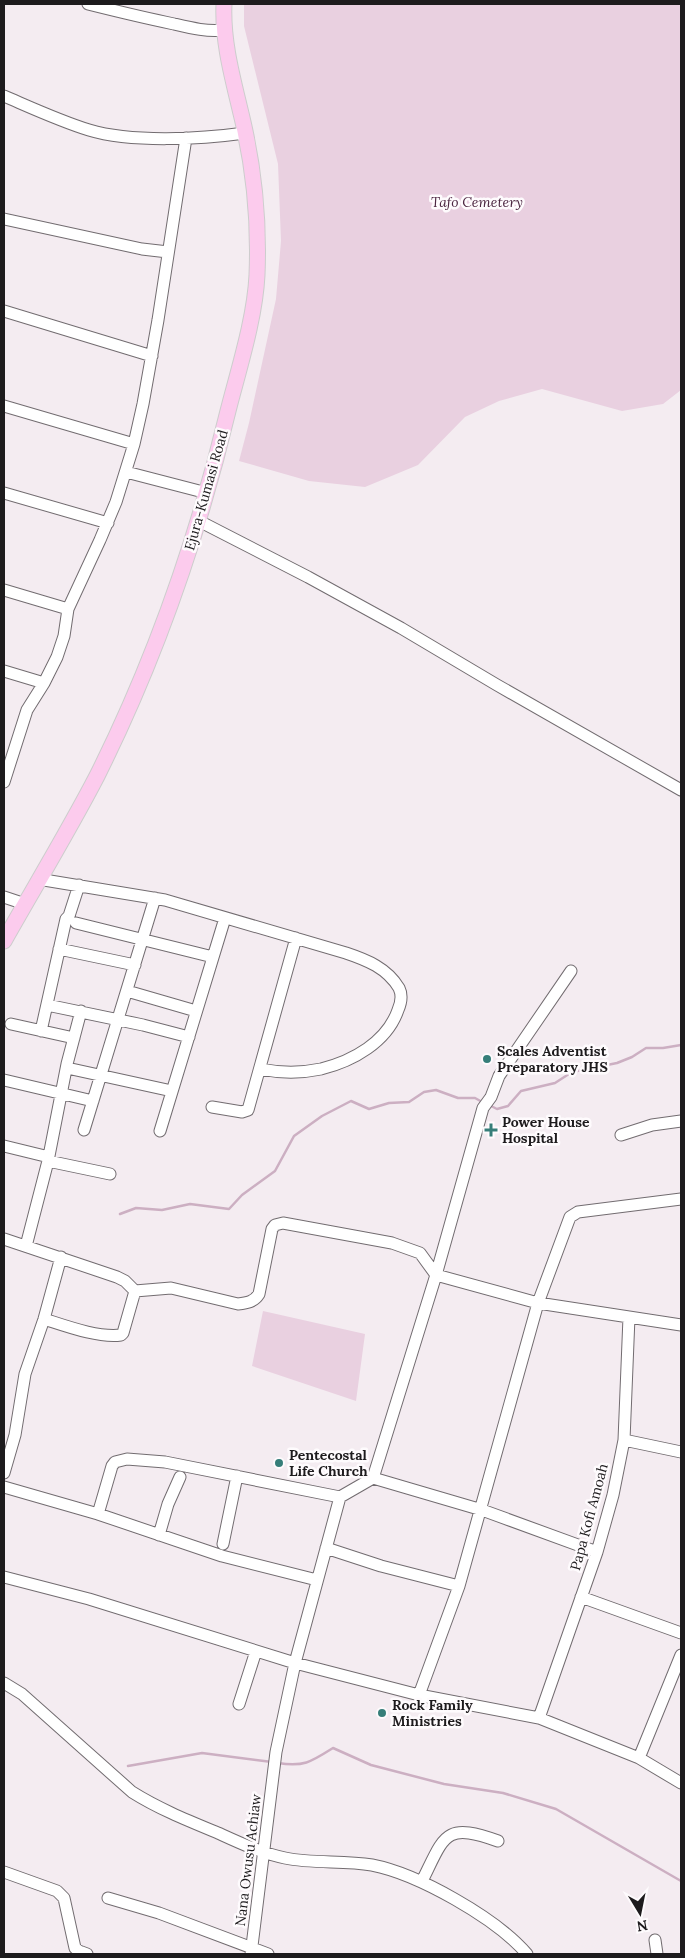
<svg xmlns="http://www.w3.org/2000/svg" width="685" height="1958" font-family="Lora,serif">
<style>
.green{fill:#e9d0e0}
.lines{fill:none;stroke-linecap:round;stroke-linejoin:round}
.stream{stroke:#ccafc2;stroke-width:2.5}
.minor-casing{stroke:#726c70;stroke-width:13}
.major-casing{stroke:#cdcdcd;stroke-width:17}
.minor{stroke:#fff;stroke-width:11}
.major{stroke:#fccbed;stroke-width:15}
.poi-dot{fill:#367e79;stroke:#fefbfd;stroke-width:2}
.labels{text-anchor:middle;dominant-baseline:central;stroke-width:5;stroke-linejoin:round;paint-order:stroke}
.park-label{font-size:14px;font-style:italic;fill:#4b2540;stroke:#fefbfd}
.street-label{font-size:14px;fill:#1d1b1d;stroke:#fefbfd}
.poi-label{font-size:14px;font-weight:bold;fill:#1d1b1d;stroke:#fefbfd;text-anchor:start}
</style>
<rect width="100%" height="100%" fill="#f4ecf1"/>
<path class="green" d="M 244,4 L 681,4 L 681,390 L 663,404 L 622,411 L 542,389 L 499,401 L 465,417 L 418,465 L 365,487 L 309,481 L 239,461 L 249,423 L 276,299 L 281,241 L 278,164 L 244,26 Z
M 263,1311 L 365,1334 L 356,1401 L 252,1366 Z"/>
<g class="lines">
<path class="stream" d="M 489,1105 L 497,1109 L 508,1106 L 521,1091 L 555,1083 L 572,1072 L 617,1063 L 632,1057 L 646,1048 L 663,1048 L 681,1045
M 120,1214 L 136,1208 L 162,1210 L 190,1204 L 229,1209 L 242,1195 L 275,1171 L 294,1136 L 322,1116 L 351,1101 L 369,1109 L 389,1103 L 409,1102 L 424,1092 L 436,1090 L 458,1098 L 475,1098 L 484,1103
M 278,1763 C 304,1767 311,1762 333,1748 L 371,1765 L 444,1784 L 503,1793 L 556,1809 L 681,1881
M 128,1766 L 202,1753 L 272,1762"/>
<defs>
<path id="minor" d="M 88,4 C 116,11 145,18 174,24 C 191,28 207,32 224,30
M 4,96 C 32,108 60,121 89,130 C 132,143 201,139 245,133
M 4,219 L 142,249 L 168,252
M 4,311 L 152,356
M 4,406 L 134,444
M 126,472 L 207,493
M 4,493 L 108,523
M 199,521 L 308,577 L 401,628 L 497,685 L 681,790
M 4,590 L 68,609
M 4,671 L 44,683
M 4,782 L 27,710 L 44,683 L 57,657 L 64,636 L 68,609 L 100,540 L 116,502 L 134,444 L 143,404 L 158,320 L 186,138
M 38,879 L 165,900 L 346,953 C 367,960 387,968 399,988 C 403,996 401,1003 398,1010 C 387,1042 353,1061 321,1069 C 302,1073 280,1073 260,1069
M 4,897 L 25,904
M 76,923 L 213,957
M 59,949 L 135,965
M 127,991 L 196,1011
M 47,1005 L 143,1025 L 189,1037
M 11,1024 L 74,1038
M 41,1031 L 66,919 L 69,916 L 79,885
M 67,1068 L 172,1091
M 4,1080 L 93,1101
M 212,1107 L 242,1112 L 248,1110 L 296,938
M 84,1130 L 155,898
M 160,1131 L 225,918
M 621,1135 L 652,1125 L 681,1121
M 4,1146 L 49,1157
M 48,1161 L 110,1174
M 4,1239 L 117,1277 L 125,1281 L 135,1291 L 171,1288 L 238,1304 C 247,1303 254,1302 259,1294 L 272,1229 L 275,1225 L 283,1223 L 392,1243 L 420,1253 L 436,1275 L 538,1303 L 681,1325
M 26,1246 L 48,1161 L 67,1064 L 81,1011
M 44,1319 C 66,1326 98,1338 121,1335 L 123,1333 L 135,1291
M 624,1440 L 681,1452
M 4,1473 L 15,1435 L 25,1374 L 44,1319 L 61,1257
M 373,1478 L 482,1510 L 597,1552
M 4,1487 L 98,1514 L 222,1556 L 317,1580
M 98,1514 L 112,1466 L 115,1462 L 127,1459 L 165,1462 L 340,1497
M 159,1535 L 168,1504 L 180,1477
M 223,1544 L 237,1476
M 326,1548 L 381,1566 L 459,1586
M 4,1577 L 89,1599 L 295,1663 L 419,1695 L 539,1718 L 639,1758 L 681,1783
M 581,1597 L 681,1633
M 4,1683 L 22,1694 L 132,1792 C 159,1809 189,1821 218,1833 C 240,1843 261,1853 285,1858 C 314,1864 343,1860 372,1865 C 418,1874 496,1918 527,1954
M 419,1695 L 459,1586 L 538,1303 L 570,1217 L 578,1212 L 681,1199
M 239,1704 L 256,1651
M 539,1718 L 597,1552 L 613,1495 L 624,1440 L 629,1317
M 639,1758 L 681,1655
M 4,1872 L 57,1891 L 64,1898 L 75,1948 L 79,1951 L 87,1954
M 422,1881 C 445,1835 444,1822 498,1841
M 108,1898 L 159,1913 L 268,1954
M 655,1940 L 657,1954
M 251,1954 L 276,1752 L 295,1663 L 340,1497 L 373,1478 L 436,1275 L 483,1108 L 491,1097 L 499,1076 L 571,971"/>
<path id="major" d="M 4,941 C 35,886 68,832 97,776 C 155,660 198,536 228,411 C 239,368 255,318 257,275 C 259,226 255,178 245,131 C 236,89 222,47 224,4"/>
</defs>
<use href="#minor" class="minor-casing"/>
<use href="#major" class="major-casing"/>
<use href="#minor" class="minor"/>
<use href="#major" class="major"/>
</g>
<g class="poi-dot">
<circle cx="487" cy="1059" r="5"/>
<path d="M488.5 1122.5h5v5h5v5h-5v5h-5v-5h-5v-5h5z"/>
<circle cx="279" cy="1463" r="5"/>
<circle cx="382" cy="1713" r="5"/>
</g>
<g class="labels">
<g class="park-label">
<text x="477" y="202">Tafo Cemetery</text>
</g>
<g class="street-label">
<text transform="translate(206 490) rotate(-74)">Ejura-Kumasi Road</text>
<text transform="translate(589 1517) rotate(-75)">Papa Kofi Amoah</text>
<text transform="translate(248 1860) rotate(-83)">Nana Owusu Achiaw</text>
</g>
<g class="poi-label">
<text x="497" y="1051">Scales Adventist<tspan x="497" dy="16">Preparatory JHS</tspan></text>
<text x="502" y="1122">Power House<tspan x="502" dy="16">Hospital</tspan></text>
<text x="289" y="1455">Pentecostal<tspan x="289" dy="16">Life Church</tspan></text>
<text x="392" y="1705">Rock Family<tspan x="392" dy="16">Ministries</tspan></text>
</g>
</g>
<rect width="685" height="1958" fill="none" stroke="#1d1b1d" stroke-width="10"/>
<g transform="translate(640 1913) rotate(170)" stroke="#fefbfd" stroke-width="4" paint-order="stroke">
<path d="M0-4L9 19L0 12L-9 19Z" fill="#1d1b1d"/>
<text y="-8" font-size="14" font-weight="bold" text-anchor="middle" fill="#1d1b1d">N</text>
</g>
</svg>
